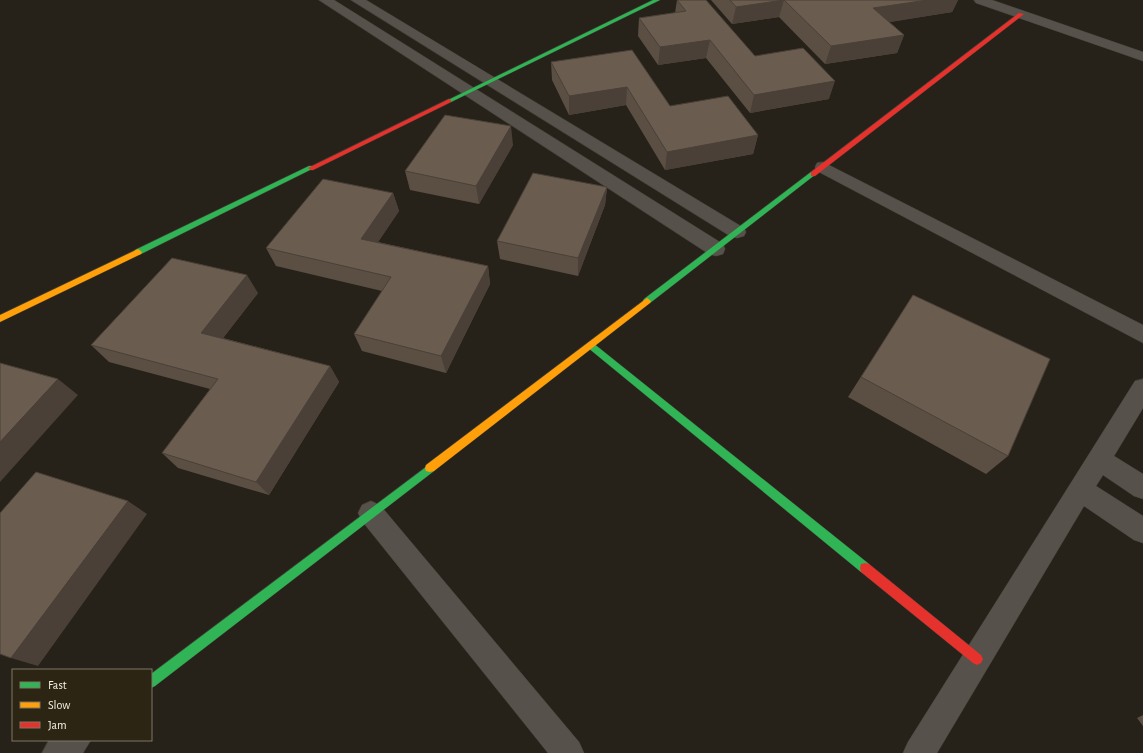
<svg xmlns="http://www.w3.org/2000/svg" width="1143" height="753" font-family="'Alegreya Sans',sans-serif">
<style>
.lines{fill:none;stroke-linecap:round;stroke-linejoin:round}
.street-casing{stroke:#413e36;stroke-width:1}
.fast-casing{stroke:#413e36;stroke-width:1}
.slow-casing{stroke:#413e36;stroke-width:1}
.jam-casing{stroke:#413e36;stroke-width:1}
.street{fill:#56524b;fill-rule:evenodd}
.fast{fill:#30b455;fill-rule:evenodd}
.slow{fill:#ff9f0a;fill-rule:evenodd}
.jam{fill:#e5322d;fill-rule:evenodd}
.wall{fill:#5b4f44}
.shaded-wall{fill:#4a4037}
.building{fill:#6a5c4f;stroke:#4a4037}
</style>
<rect width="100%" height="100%" fill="#262219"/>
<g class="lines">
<defs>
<path id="street" d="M 319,0 L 334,0 L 723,244 L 725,249 L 723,254 L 716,256 L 709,254 Z
M 351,0 L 366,0 L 744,228 L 746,232 L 744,236 L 737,238 L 730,236 Z
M 974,0 L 992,0 L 1143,52 L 1143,61 L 976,3 Z
M 823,162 L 1143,325 L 1143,343 L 817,171 L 815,167 L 817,163 Z
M 1143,379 L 1143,408 L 1114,456 L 1143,474 L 1143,499 L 1134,496 L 1103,475 L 1096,486 L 1143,516 L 1143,543 L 1134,540 L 1084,506 L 937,753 L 903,753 L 908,742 L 1135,381 Z
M 371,501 L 380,505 L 579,742 L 584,753 L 548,753 L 362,521 L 358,513 L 362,505 Z
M 49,740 L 91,740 L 83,753 L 42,753 Z"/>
<path id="fast" d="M 653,0 L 660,0 L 451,102 L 446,101 Z
M 309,166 L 311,166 L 314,168 L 141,254 L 138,255 L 134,252 L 135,250 Z
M 811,172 L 815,172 L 816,174 L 650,303 L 644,303 L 643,301 L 644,299 Z
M 590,342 L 593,343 L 869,564 L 870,568 L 869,572 L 865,573 L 861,572 L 587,347 L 586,345 Z
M 430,464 L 434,465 L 435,468 L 434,471 L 155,686 L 151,688 L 151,674 Z"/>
<path id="slow" d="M 138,249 L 142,252 L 141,254 L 0,322 L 0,315 Z
M 647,298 L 651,301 L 650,303 L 434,471 L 430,472 L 426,471 L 425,468 L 426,465 Z"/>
<path id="jam" d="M 1019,13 L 1024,14 L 815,176 L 811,176 L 811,172 Z
M 449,99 L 451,100 L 451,102 L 313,170 L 311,170 L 308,168 Z
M 865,563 L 869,564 L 981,655 L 983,659 L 981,663 L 977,665 L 973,663 L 861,572 L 860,568 L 861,564 Z"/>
</defs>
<use href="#street" class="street-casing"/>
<use href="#fast" class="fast-casing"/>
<use href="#slow" class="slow-casing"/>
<use href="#jam" class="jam-casing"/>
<use href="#street" class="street"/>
<use href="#fast" class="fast"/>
<use href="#slow" class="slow"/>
<use href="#jam" class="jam"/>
</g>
<path class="wall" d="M 677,0 L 755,56 L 829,99 L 750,113 L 706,58 L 658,65 L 638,36 L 639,18 L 675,13 Z
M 711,0 L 958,0 L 952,12 L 889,22 L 904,35 L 897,53 L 825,64 L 779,17 L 732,24 Z
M 632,50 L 670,106 L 758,135 L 753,154 L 665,170 L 626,105 L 569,115 L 552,80 L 551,62 Z
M 513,145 L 479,204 L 410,190 L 405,171 Z
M 607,187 L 605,205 L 578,276 L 500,259 L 497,241 Z
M 393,193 L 399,211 L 378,242 L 488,266 L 490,284 L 446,373 L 362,351 L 354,334 L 382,291 L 276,266 L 266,248 Z
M 258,293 L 223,338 L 330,366 L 339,382 L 269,495 L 178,468 L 162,453 L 210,389 L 109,362 L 91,345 Z
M 913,295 L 1008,456 L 986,474 L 848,397 Z
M 1143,715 L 1143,726 L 1137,718 Z"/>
<path class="shaded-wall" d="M 784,0 L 779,17 L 732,24 L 736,7 Z
M 928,0 L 958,0 L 952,12 L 866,26 L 873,8 Z
M 904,35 L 897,53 L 825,64 L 831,46 Z
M 710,40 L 706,58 L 658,65 L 660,47 Z
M 835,81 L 829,99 L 750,113 L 754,95 Z
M 627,87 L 626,105 L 569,115 L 569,96 Z
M 511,126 L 513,145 L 479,204 L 476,186 Z
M 758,135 L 753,154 L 665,170 L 667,152 Z
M 607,187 L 605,205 L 578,276 L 578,258 Z
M 393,193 L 399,211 L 368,257 L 361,239 Z
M 488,266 L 490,284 L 446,373 L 441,356 Z
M 247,275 L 258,293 L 214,350 L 201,333 Z
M 330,366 L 339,382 L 269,495 L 256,482 Z
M 58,379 L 78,395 L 0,482 L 0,442 Z
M 128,501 L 147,514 L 38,666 L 11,658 Z"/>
<path class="building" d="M 677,0 L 706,0 L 755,56 L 803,48 L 835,81 L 754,95 L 710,40 L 660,47 L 639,18 L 686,11 Z
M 730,0 L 928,0 L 873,8 L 904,35 L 831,46 L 784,0 L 736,7 Z
M 632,50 L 670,106 L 728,96 L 758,135 L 667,152 L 627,87 L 569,96 L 551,62 Z
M 445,115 L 511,126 L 476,186 L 405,171 Z
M 533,173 L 607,187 L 578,258 L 497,241 Z
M 323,179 L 393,193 L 361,239 L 488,266 L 441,356 L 354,334 L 391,277 L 266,248 Z
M 172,258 L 247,275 L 201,333 L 330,366 L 256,482 L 162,453 L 218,379 L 91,345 Z
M 913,295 L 1050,359 L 1008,456 L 861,377 Z
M 0,363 L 58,379 L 0,442 Z
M 36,472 L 128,501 L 11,658 L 0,654 L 0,513 Z"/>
<rect x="12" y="669" width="140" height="72" fill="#2c2513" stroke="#7d7767"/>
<rect x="20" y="682" width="20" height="6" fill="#30b455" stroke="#7d7767"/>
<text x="48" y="689" font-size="12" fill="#f6f2e6">Fast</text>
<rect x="20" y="702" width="20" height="6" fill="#ff9f0a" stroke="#7d7767"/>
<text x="48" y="709" font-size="12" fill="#f6f2e6">Slow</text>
<rect x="20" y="722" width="20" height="6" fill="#e5322d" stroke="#7d7767"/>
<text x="48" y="729" font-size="12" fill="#f6f2e6">Jam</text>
</svg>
